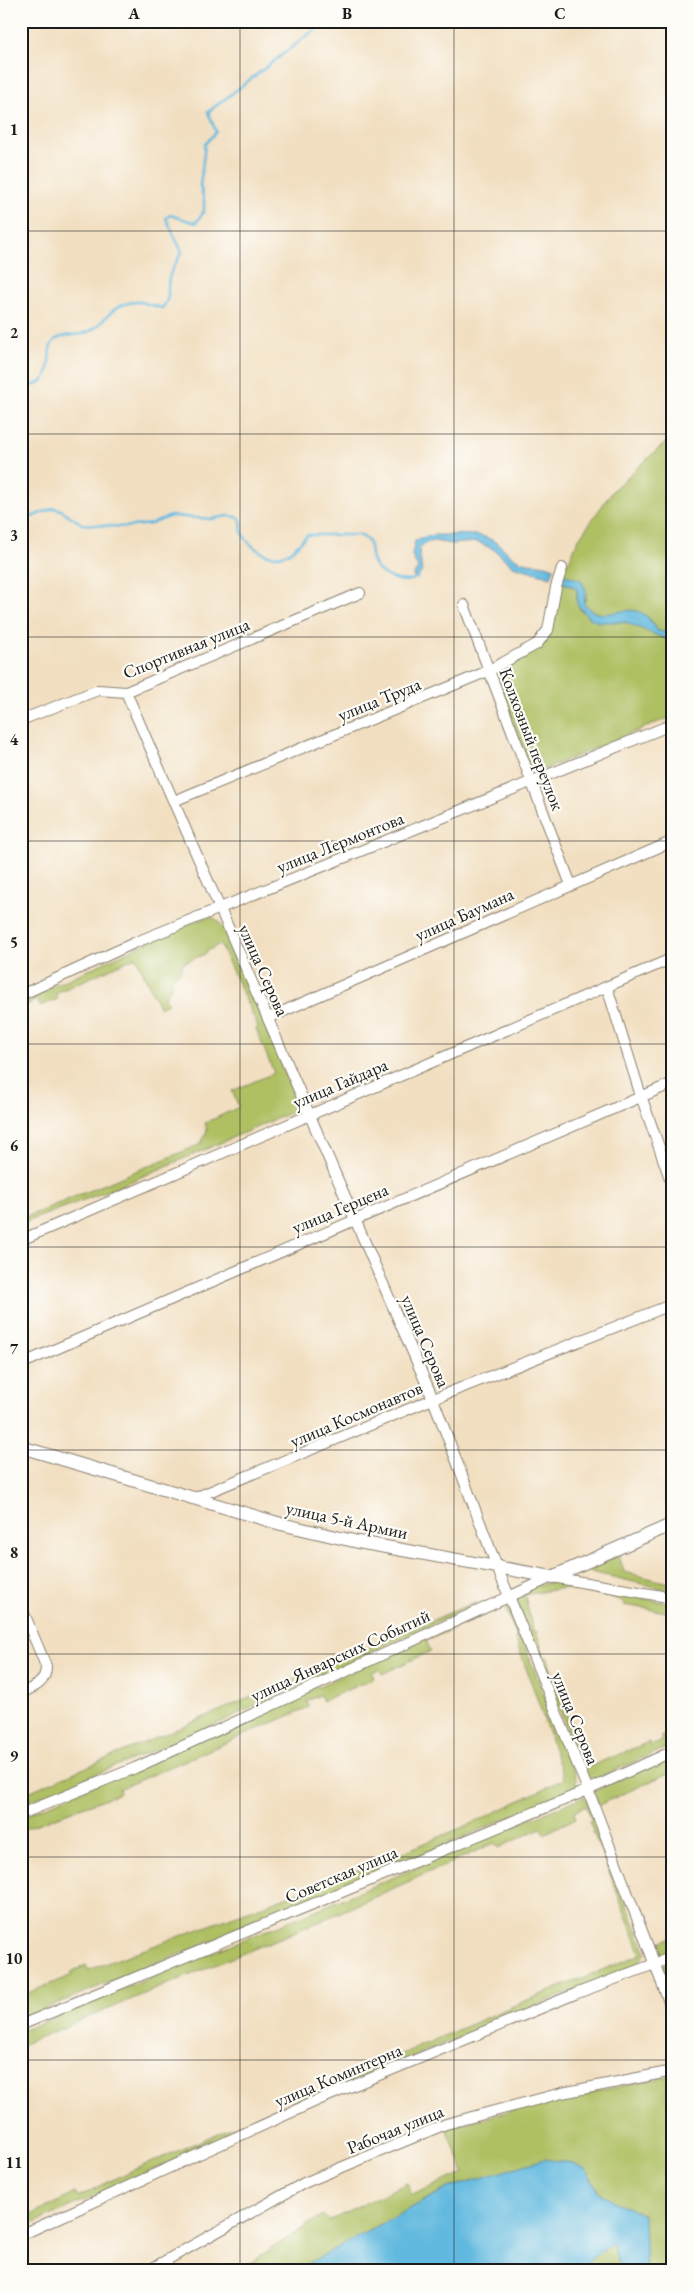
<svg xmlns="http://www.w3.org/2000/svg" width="694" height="2291" font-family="'EB Garamond',serif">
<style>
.green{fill:#afc063;stroke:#666e40}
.water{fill:#62b9df;stroke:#3f6a7e}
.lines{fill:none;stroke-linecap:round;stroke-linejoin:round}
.stream{stroke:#62b9df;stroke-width:2.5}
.minor-casing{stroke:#877e6e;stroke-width:12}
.tertiary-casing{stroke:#877e6e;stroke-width:14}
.minor{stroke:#fff;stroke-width:10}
.tertiary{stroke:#fff;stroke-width:12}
.grid{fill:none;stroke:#1c1c1c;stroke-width:1;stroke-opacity:0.55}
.labels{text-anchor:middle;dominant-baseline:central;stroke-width:4.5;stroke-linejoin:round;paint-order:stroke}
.street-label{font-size:18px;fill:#1c1c1c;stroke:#fdfcf7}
.neatline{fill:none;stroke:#1c1c1c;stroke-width:2}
.grid-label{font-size:16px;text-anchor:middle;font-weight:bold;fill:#1c1c1c}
</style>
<rect width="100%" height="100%" fill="#fdfcf7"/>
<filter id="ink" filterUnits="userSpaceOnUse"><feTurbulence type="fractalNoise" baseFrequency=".02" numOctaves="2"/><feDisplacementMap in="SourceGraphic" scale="10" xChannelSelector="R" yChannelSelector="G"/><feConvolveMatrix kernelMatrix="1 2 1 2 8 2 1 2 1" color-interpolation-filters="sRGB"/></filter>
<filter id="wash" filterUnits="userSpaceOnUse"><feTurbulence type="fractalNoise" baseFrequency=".0096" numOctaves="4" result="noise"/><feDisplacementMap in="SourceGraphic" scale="20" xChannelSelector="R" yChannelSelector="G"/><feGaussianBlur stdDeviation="1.12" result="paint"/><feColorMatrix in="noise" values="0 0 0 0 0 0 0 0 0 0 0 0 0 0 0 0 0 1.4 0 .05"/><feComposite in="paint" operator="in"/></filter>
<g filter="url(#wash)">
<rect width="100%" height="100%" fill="#f2dfc1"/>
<path class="green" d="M 673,436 L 673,633 L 658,631 C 655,627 652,620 648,617 C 628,603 599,626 584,603 L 587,595 L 563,574 L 578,540 L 614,489 Z
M 560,581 L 577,589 L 577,599 L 580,610 L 614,622 L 625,622 L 673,642 L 673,716 L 533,774 L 495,676 L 498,669 L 545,641 Z
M 208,917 L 216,919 L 223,927 L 297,1100 L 297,1107 L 292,1112 L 120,1186 L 21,1224 L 21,1219 L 201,1144 L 207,1130 L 205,1123 L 239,1107 L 232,1091 L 274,1073 L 256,1029 L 258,1027 L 220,944 L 207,951 L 207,953 L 181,964 L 183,968 L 171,980 L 173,983 L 165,997 L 168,1003 L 159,1007 L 136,957 L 56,993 L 58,999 L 40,1006 L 37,1000 L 21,1007 L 21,1001 L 176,929 Z
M 619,1555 L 624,1572 L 673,1584 L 673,1591 L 591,1572 L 590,1569 Z
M 558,1581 L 673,1604 L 673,1613 L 624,1605 L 624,1602 L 599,1591 L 599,1594 L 563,1588 L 525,1595 L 533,1631 L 536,1631 L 545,1658 L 547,1657 L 586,1768 L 649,1742 L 651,1746 L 662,1741 L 661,1737 L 673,1732 L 673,1745 L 588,1782 L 516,1599 L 519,1589 Z
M 475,1602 L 476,1606 L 410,1634 L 206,1729 L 21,1805 L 21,1795 Z
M 508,1603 L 576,1778 L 576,1786 L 571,1791 L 363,1880 L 21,2018 L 21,1996 L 72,1975 L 71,1972 L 86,1965 L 88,1970 L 365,1868 L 473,1823 L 564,1779 L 534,1690 L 515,1638 L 517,1637 L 504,1606 L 426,1641 L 431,1651 L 382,1674 L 380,1669 L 372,1672 L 374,1678 L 323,1701 L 320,1695 L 307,1701 L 309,1707 L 119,1789 L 120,1793 L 21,1830 L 21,1817 Z
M 673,1756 L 673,1771 L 599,1805 L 594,1791 Z
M 585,1796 L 646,1953 L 636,1965 L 323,2093 L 21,2229 L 21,2220 L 75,2193 L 78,2197 L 131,2171 L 513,2006 L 641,1954 L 589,1821 L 592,1820 L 586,1806 L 574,1812 L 576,1818 L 544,1834 L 541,1828 L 498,1848 L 494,1843 L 321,1921 L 21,2045 L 21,2031 L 335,1902 Z
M 673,1937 L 673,1955 L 658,1958 L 650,1946 Z
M 673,1961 L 673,1978 L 665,1981 L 659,1966 Z
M 673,2075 L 673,2270 L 646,2270 L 643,2215 L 601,2195 L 586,2169 L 448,2188 L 296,2270 L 239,2270 L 323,2215 L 329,2221 L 407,2183 L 412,2195 L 464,2173 L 447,2128 L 532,2105 Z
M 612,2243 L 620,2270 L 579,2270 Z"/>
<path class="water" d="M 434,535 C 452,536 476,531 492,540 C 502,545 509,556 520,561 C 530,565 542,562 554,568 L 551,577 L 513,566 L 493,549 L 477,542 L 452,544 L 434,541 L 425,543 L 419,549 L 422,571 L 417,579 L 413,576 L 418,568 L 412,555 L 415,541 L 420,538 Z
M 563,574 L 581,580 L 586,590 L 584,603 C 599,626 623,603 642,613 C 649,617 653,624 658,631 L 673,633 L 673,642 L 625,622 L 598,622 L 588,617 L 577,604 L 577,589 L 560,581 Z
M 544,2159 L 573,2163 L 586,2169 L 601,2195 L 644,2215 L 646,2270 L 620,2270 L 612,2243 L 579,2270 L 296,2270 L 448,2188 Z"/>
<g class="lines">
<path class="stream" d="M 21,378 C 26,382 29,387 37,384 C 57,376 43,351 55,340 C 62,334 76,336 85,333 C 106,327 108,301 140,302 C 147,303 154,307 162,308 C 172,298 166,290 169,278 C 171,269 178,260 182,252 L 166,218 L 170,215 L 196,223 L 204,211 L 204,200 L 200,186 L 205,144 L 216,132 L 208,112 L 326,21
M 21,521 L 54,508 L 61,510 L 82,524 L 125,527 L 151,524 L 171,516 L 211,519 L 228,516 L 237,517 L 241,520 C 242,524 241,528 242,532 C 248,546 267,560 283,555 C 293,552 300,542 307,535 L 358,535 C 376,540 367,553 374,564 C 381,577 405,586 417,577"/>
</g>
</g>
<g filter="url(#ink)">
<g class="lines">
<defs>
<path id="minor" d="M 464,605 L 571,885
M 126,692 L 433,1399 L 497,1567 L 588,1790 L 673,2012
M 21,720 L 98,690 L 126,692 L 360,593
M 174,801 L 488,671 L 537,644 L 548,630 L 556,587 L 562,568
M 607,987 L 641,1096 L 673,1187
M 21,995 L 134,943 L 673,724
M 268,1018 L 673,841
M 21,1240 L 673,958
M 21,1364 L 673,1083
M 192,1499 L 433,1399 L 673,1304
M 21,1606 L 46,1666 C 46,1683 35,1687 21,1693
M 21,1814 L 135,1768 L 552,1577 L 673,1598
M 21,2025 L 588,1790 L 673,1751
M 21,2235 L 316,2101 L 575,1994 L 673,1957
M 149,2270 L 304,2183 L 446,2124 L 562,2093 L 673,2071"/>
<path id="tertiary" d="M 21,1447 L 281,1524 L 358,1542 L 552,1577 L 673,1524"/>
</defs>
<use href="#minor" class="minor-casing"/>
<use href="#tertiary" class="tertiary-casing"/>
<use href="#minor" class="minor"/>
<use href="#tertiary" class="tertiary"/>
</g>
</g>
<path class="grid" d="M 240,21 L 240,2270M 454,21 L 454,2270M 21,231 L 673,231M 21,434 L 673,434M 21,637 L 673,637M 21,841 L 673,841M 21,1044 L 673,1044M 21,1247 L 673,1247M 21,1450 L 673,1450M 21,1654 L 673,1654M 21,1857 L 673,1857M 21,2060 L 673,2060"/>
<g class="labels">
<g class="street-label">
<text transform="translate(186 648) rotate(-22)">Спортивная улица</text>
<text transform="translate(379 699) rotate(-22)">улица Труда</text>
<text transform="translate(532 739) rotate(69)">Колхозный переулок</text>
<text transform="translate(340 842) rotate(-22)">улица Лермонтова</text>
<text transform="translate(464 914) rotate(-24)">улица Баумана</text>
<text transform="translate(264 970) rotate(66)">улица Серова</text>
<text transform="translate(340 1083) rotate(-23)">улица Гайдара</text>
<text transform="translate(340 1208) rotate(-23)">улица Герцена</text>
<text transform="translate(426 1341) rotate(67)">улица Серова</text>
<text transform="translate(356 1414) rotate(-23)">улица Космонавтов</text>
<text transform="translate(347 1520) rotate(12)">улица 5-й Армии</text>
<text transform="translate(340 1655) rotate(-25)">улица Январских Событий</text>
<text transform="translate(576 1718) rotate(68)">улица Серова</text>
<text transform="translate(341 1874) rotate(-23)">Советская улица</text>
<text transform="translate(338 2075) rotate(-23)">улица Коминтерна</text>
<text transform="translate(395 2129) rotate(-22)">Рабочая улица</text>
</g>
</g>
<rect width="694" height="2291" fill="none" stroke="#fdfcf7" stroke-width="55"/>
<rect x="28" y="28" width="638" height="2236" class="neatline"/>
<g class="grid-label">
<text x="134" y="19">A</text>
<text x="347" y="19">B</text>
<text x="560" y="19">C</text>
<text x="14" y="135">1</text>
<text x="14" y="338">2</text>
<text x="14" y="541">3</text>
<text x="14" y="745">4</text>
<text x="14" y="948">5</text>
<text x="14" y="1151">6</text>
<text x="14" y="1354">7</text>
<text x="14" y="1558">8</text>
<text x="14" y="1761">9</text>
<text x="14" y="1964">10</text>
<text x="14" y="2168">11</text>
</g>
</svg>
